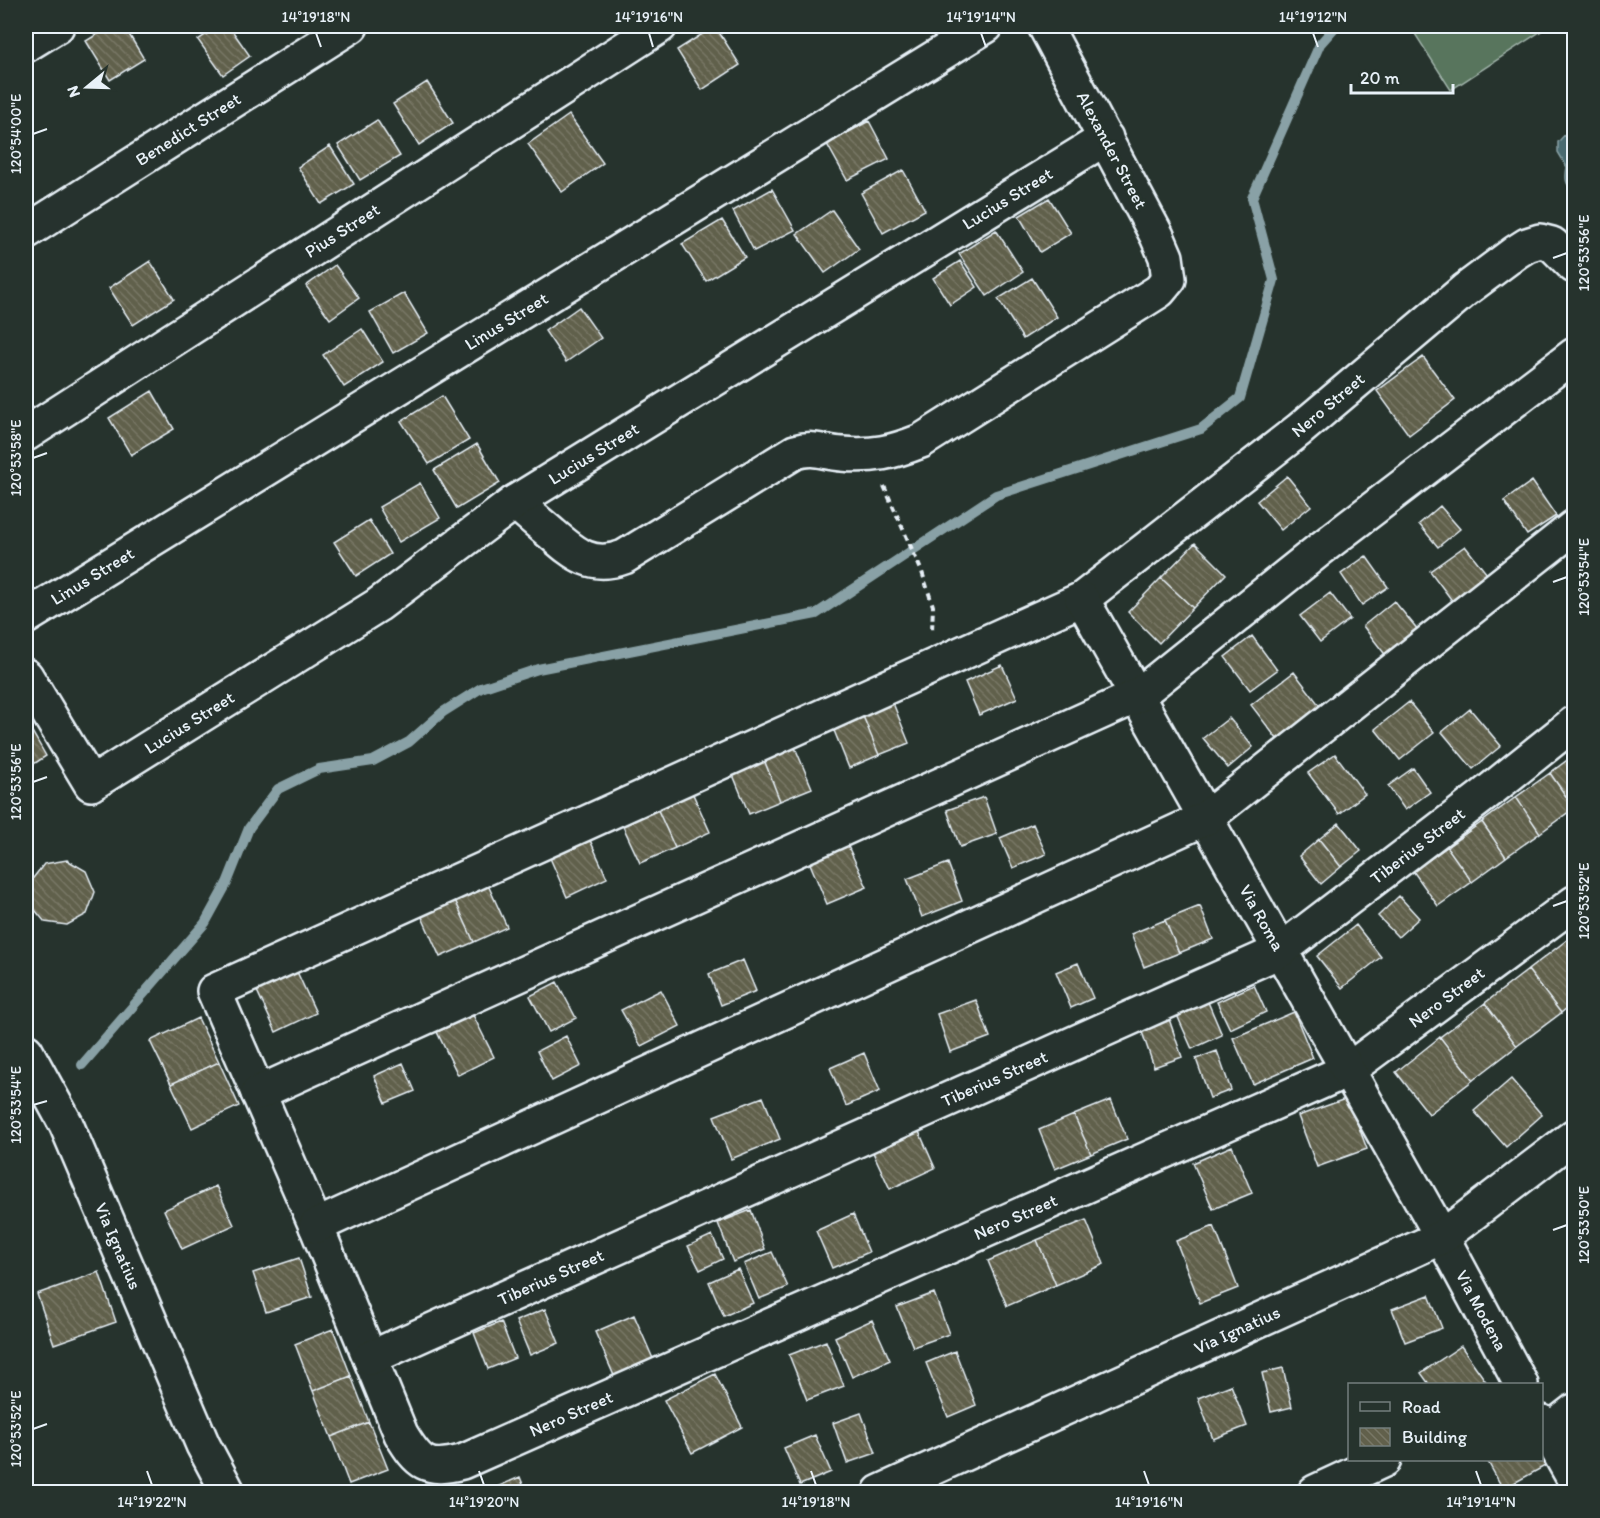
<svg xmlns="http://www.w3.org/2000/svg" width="1600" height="1518" font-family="Itim,sans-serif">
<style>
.grass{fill:#58755d;stroke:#a0b3aa;stroke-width:1.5}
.water{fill:#496b6f;stroke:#89a1a6;stroke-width:1.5}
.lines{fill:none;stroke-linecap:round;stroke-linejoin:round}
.stream{stroke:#89a1a6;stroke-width:10}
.building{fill:url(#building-back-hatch);stroke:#e8f1f8;stroke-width:1.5}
.minor-casing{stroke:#e8f1f8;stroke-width:38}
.path{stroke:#e8f1f8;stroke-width:4;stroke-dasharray:6 4.5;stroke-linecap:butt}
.minor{stroke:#26332d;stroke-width:33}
.ticks{fill:none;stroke:#e8f1f8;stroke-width:2}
.labels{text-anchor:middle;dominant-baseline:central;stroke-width:6;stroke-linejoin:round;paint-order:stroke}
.street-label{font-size:18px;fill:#e8f1f8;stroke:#26332d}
.neatline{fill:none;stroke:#e8f1f8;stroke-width:2}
.ticks-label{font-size:15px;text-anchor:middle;fill:#e8f1f8}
</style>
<defs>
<pattern id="building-back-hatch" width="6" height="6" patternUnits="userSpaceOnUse" patternTransform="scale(1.5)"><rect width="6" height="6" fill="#61604b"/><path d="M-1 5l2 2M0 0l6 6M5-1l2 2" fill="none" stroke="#787766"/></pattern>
</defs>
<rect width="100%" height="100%" fill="#26332d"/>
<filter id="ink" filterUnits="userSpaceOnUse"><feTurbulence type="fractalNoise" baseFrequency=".0167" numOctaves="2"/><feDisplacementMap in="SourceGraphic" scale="12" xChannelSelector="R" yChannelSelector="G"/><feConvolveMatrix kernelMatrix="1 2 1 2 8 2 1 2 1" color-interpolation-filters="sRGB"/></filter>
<g filter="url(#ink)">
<path class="grass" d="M 1410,26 L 1549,26 L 1451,90 Z"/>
<path class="water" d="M 1574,118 L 1574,191 C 1565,185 1565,178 1567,167 L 1558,152 L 1558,142 L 1574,125 Z"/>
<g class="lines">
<path class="stream" d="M 82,1065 L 205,923 L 227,883 L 249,828 L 278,789 L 319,769 L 373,761 L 409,742 L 443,712 L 481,688 L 538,669 L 816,614 L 996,495 L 1201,429 L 1240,398 L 1274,280 L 1252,198 L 1320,44 L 1336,26"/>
</g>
<path class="building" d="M 111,26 L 124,26 L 144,59 L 110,80 L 86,41 Z
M 219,26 L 229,26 L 250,56 L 223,75 L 198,40 Z
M 715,26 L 740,65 L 702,90 L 677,50 Z
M 427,82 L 453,123 L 419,145 L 393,104 Z
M 569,115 L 603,163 L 562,192 L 528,144 Z
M 377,120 L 400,156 L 360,180 L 338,145 Z
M 869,121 L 889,159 L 847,180 L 827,144 Z
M 330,146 L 354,184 L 321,204 L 298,167 Z
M 903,170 L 925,210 L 883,233 L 861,193 Z
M 772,189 L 795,230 L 754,251 L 733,211 Z
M 1049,198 L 1071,233 L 1040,252 L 1019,216 Z
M 832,210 L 859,249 L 825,273 L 797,234 Z
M 722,220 L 745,257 L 706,281 L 682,244 Z
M 996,230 L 1023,272 L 987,296 L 959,254 Z
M 150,261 L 174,299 L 133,325 L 109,288 Z
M 960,261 L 977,287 L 950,305 L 933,278 Z
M 335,265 L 359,298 L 330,319 L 306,286 Z
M 1032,278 L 1057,317 L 1023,339 L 998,299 Z
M 404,293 L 428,333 L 393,353 L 370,312 Z
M 579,307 L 601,338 L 566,362 L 545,331 Z
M 362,329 L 383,362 L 344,387 L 323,355 Z
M 1423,357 L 1455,400 L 1409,435 L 1377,391 Z
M 152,391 L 174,429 L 131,455 L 109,418 Z
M 442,396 L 469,440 L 429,464 L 401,421 Z
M 477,444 L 500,483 L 457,509 L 434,470 Z
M 1287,476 L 1311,506 L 1281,530 L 1257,501 Z
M 1532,481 L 1556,516 L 1527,535 L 1504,501 Z
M 420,483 L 440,518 L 399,542 L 379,507 Z
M 1440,506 L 1460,529 L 1438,547 L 1419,524 Z
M 369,520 L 390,554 L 356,576 L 334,542 Z
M 1195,543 L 1226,574 L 1193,608 L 1161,578 Z
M 1465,546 L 1494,583 L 1459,610 L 1430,571 Z
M 1366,556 L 1388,587 L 1362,605 L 1341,574 Z
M 1161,578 L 1193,608 L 1159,643 L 1128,612 Z
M 1330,593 L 1350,619 L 1320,642 L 1300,616 Z
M 1394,601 L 1419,631 L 1387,657 L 1363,626 Z
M 1252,636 L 1277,670 L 1250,690 L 1225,657 Z
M 1002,665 L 1017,698 L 979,715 L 965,682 Z
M 1294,672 L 1320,706 L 1277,739 L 1251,705 Z
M 1409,702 L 1434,733 L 1400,760 L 1375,729 Z
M 893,703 L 909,743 L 879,755 L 863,716 Z
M 1470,709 L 1501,746 L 1473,769 L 1442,732 Z
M 863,716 L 879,755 L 849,768 L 833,728 Z
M 1229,718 L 1253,747 L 1228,768 L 1203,738 Z
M 26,721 L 46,756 L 26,769 Z
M 794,745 L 812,788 L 780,801 L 763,757 Z
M 1335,754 L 1365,794 L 1339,814 L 1308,773 Z
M 1574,755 L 1574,808 L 1550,773 Z
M 763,757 L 780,801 L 749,814 L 731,770 Z
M 1413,768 L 1430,792 L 1405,810 L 1388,786 Z
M 1550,773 L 1574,808 L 1540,833 L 1516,797 Z
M 692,792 L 710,832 L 675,848 L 657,808 Z
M 984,797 L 997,834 L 960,847 L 947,810 Z
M 1516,797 L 1540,833 L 1506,857 L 1482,822 Z
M 657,808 L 675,848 L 640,863 L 622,824 Z
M 1482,822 L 1506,857 L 1472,882 L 1447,847 Z
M 1339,823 L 1361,851 L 1341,867 L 1319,839 Z
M 1033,824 L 1046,854 L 1013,868 L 1000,838 Z
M 1319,839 L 1341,867 L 1321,884 L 1299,856 Z
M 590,840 L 607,878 L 567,897 L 550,858 Z
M 846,842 L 867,887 L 827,904 L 808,859 Z
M 1447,847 L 1472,882 L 1438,906 L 1413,871 Z
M 67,860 L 86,871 L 95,892 L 87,914 L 67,925 L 45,922 L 30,904 L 30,882 L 44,864 Z
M 948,863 L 962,901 L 922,917 L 907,879 Z
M 488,885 L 507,927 L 474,942 L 455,900 Z
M 1399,896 L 1419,918 L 1398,937 L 1378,916 Z
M 455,900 L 474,942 L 440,957 L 421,915 Z
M 1200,906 L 1213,939 L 1179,953 L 1165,920 Z
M 1165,920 L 1179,953 L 1144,967 L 1131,934 Z
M 1356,925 L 1381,957 L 1342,988 L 1317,956 Z
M 1572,936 L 1574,939 L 1574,1002 L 1561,1013 L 1528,970 Z
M 743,960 L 756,991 L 721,1005 L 709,974 Z
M 292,961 L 316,1013 L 276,1032 L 252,980 Z
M 1078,963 L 1093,998 L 1071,1008 L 1056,972 Z
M 1528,970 L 1561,1013 L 1517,1046 L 1485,1003 Z
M 557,982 L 576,1018 L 549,1032 L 530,996 Z
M 1254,985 L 1266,1012 L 1230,1029 L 1217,1002 Z
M 661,990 L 680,1026 L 641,1046 L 621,1010 Z
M 976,1000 L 990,1037 L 950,1052 L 937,1014 Z
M 1208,1002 L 1222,1035 L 1192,1049 L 1177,1015 Z
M 1485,1003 L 1517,1046 L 1473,1080 L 1440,1037 Z
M 1294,1012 L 1313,1058 L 1253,1084 L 1233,1038 Z
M 473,1015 L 494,1057 L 458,1075 L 437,1032 Z
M 198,1018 L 219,1062 L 171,1084 L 150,1041 Z
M 1169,1019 L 1182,1057 L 1154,1067 L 1141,1029 Z
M 566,1036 L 581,1066 L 552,1081 L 537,1051 Z
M 1440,1037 L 1473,1080 L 1429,1114 L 1396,1072 Z
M 1217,1051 L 1231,1090 L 1210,1098 L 1196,1059 Z
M 864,1053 L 880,1091 L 846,1106 L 830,1068 Z
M 219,1062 L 239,1106 L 192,1128 L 171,1084 Z
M 403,1063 L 415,1091 L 386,1103 L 374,1076 Z
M 1511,1079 L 1542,1115 L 1506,1147 L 1474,1111 Z
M 763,1097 L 780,1139 L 731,1159 L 714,1116 Z
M 1348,1098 L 1367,1149 L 1317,1167 L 1298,1116 Z
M 1111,1100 L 1127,1139 L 1091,1154 L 1074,1115 Z
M 1074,1115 L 1091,1154 L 1055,1169 L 1039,1130 Z
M 917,1127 L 935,1168 L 890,1189 L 871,1148 Z
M 1232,1146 L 1252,1193 L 1213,1209 L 1193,1163 Z
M 216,1186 L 234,1225 L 182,1249 L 164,1210 Z
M 751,1210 L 765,1249 L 733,1262 L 718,1223 Z
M 853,1214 L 869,1252 L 832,1268 L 816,1231 Z
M 1086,1220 L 1104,1264 L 1056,1285 L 1037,1240 Z
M 1214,1226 L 1238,1288 L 1200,1303 L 1176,1241 Z
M 712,1235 L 723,1259 L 700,1270 L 688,1246 Z
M 1037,1240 L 1056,1285 L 1007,1306 L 988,1261 Z
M 772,1252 L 788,1287 L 759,1299 L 744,1264 Z
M 299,1258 L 312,1297 L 266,1312 L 253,1273 Z
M 738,1269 L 753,1303 L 724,1316 L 709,1282 Z
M 99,1272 L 116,1322 L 54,1344 L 37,1294 Z
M 934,1293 L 949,1334 L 913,1347 L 897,1307 Z
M 1429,1295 L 1442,1328 L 1405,1342 L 1392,1309 Z
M 545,1309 L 559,1343 L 530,1355 L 516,1321 Z
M 634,1315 L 654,1361 L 615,1378 L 595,1332 Z
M 872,1320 L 890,1360 L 852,1377 L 835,1337 Z
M 501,1322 L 515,1358 L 488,1369 L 474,1333 Z
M 333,1329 L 351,1376 L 313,1391 L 295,1344 Z
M 826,1341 L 844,1386 L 807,1400 L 789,1355 Z
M 1461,1346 L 1487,1383 L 1429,1384 L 1421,1373 Z
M 955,1351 L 976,1405 L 948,1417 L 926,1363 Z
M 1283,1368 L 1292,1407 L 1271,1412 L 1262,1373 Z
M 715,1374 L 742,1427 L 692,1453 L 664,1400 Z
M 351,1376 L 369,1422 L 331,1437 L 313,1391 Z
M 1231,1385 L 1247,1426 L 1213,1439 L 1198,1398 Z
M 861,1413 L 876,1453 L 847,1463 L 833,1423 Z
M 369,1422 L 388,1469 L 349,1484 L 331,1437 Z
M 815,1435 L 831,1472 L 800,1485 L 784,1448 Z
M 1487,1460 L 1541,1460 L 1545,1466 L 1503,1489 Z
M 520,1477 L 526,1492 L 494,1492 L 492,1489 Z"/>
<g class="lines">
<defs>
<g id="minor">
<path d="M 26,45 L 57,26"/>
<path id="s1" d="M 26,232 L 351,26"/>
<path id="s2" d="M 1574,266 L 1552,244 L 1540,241 L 1527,245 L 1516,252 L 1465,290 L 1299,430 L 1082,599 L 214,991 L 316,1226 L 401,1434 C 419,1464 427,1471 462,1462 L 1348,1070 L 1574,903"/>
<path id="s3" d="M 26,434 L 660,26"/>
<path d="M 515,502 C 527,513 539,523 552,534 C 575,554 592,569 624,557 L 795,452 C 815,446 824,453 842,454 C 873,457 893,452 921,441 L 1159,291 L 1169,279 L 1166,257 L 1157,236 L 1045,26"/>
<path id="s4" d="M 1082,599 L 1442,1237 L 1521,1384"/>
<path id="s5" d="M 26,617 L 986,26"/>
<path id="s6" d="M 26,676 L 91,784 L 378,605 L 515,502 L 1106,138"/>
<path id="s7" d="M 26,1051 L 66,1124 L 203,1445 L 228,1492"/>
<path d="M 258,1093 L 1137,696 L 1319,550 L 1574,355"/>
<path d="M 316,1226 L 1206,818 L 1574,527"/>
<path id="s8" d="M 370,1358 L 1280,951 L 1483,796 L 1574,723"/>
<path d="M 1542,1422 L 1574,1479"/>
<path d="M 1547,1432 L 1574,1411"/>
<path id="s9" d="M 880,1492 L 1442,1237 L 1574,1136"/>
<path d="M 1315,1492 L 1384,1460"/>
</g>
</defs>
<use href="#minor" class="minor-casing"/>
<path class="path" d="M 884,486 L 922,572 L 933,606 L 932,631"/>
<use href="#minor" class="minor"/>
</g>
</g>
<path class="ticks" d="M 316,33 L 321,47M 649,33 L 653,47M 981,33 L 986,47M 1313,33 L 1318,47M 33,134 L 47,129M 1553,258 L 1567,253M 33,458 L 47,453M 1553,582 L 1567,577M 33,782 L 47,777M 1553,906 L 1567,901M 33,1105 L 47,1101M 1553,1230 L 1567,1225M 33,1429 L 47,1424M 147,1471 L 152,1485M 479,1471 L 484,1485M 811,1471 L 816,1485M 1144,1471 L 1149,1485M 1476,1471 L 1481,1485"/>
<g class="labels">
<g class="street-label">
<text stroke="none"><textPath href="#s1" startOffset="192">Benedict Street</textPath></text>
<text transform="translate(1112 150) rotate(62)">Alexander Street</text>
<text stroke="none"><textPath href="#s6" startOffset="1214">Lucius Street</textPath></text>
<text stroke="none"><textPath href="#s3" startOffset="376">Pius Street</textPath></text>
<text stroke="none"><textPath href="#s5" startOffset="564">Linus Street</textPath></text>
<text transform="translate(1328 405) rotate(-40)">Nero Street</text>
<text stroke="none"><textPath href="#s6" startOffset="728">Lucius Street</textPath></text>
<text stroke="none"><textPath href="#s5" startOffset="78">Linus Street</textPath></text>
<text stroke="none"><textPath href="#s6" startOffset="242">Lucius Street</textPath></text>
<text stroke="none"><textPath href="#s8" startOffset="1170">Tiberius Street</textPath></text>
<text stroke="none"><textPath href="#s4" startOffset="366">Via Roma</textPath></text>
<text stroke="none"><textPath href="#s2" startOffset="3226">Nero Street</textPath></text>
<text stroke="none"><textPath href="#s8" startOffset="684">Tiberius Street</textPath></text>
<text stroke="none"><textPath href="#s2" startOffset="2740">Nero Street</textPath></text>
<text stroke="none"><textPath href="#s7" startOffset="216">Via Ignatius</textPath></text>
<text stroke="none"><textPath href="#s8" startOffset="198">Tiberius Street</textPath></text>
<text stroke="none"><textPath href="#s4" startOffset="816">Via Modena</textPath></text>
<text stroke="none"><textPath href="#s9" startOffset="392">Via Ignatius</textPath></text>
<text stroke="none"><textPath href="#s2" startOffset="2254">Nero Street</textPath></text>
</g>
</g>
<rect width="1600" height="1518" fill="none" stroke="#26332d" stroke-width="66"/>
<rect x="1348" y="1383" width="195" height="78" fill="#26332d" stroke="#747f7e" stroke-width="1.5"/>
<rect x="1360" y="1402" width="30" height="9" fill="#26332d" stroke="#747f7e" stroke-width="1.5"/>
<text x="1402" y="1413" font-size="18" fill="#e8f1f8">Road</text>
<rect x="1360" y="1428" width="30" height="18" fill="url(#building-back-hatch)" stroke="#747f7e" stroke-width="1.5"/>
<text x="1402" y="1443" font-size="18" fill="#e8f1f8">Building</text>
<g transform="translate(87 87) rotate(251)" stroke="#26332d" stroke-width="4.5" paint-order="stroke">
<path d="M0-4.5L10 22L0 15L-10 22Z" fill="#e8f1f8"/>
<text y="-9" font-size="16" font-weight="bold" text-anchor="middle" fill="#e8f1f8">N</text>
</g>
<path d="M1351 84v9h102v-9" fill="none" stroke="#e8f1f8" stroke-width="3"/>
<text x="1360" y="84" font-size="18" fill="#e8f1f8" stroke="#26332d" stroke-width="4.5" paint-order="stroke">20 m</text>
<rect x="33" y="33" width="1534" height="1452" class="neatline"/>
<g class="ticks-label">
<text x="316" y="22">14°19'18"N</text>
<text x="649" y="22">14°19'16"N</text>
<text x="981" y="22">14°19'14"N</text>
<text x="1313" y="22">14°19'12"N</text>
<text transform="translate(16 134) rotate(-90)" y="5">120°54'00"E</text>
<text transform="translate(1584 253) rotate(-90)" y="5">120°53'56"E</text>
<text transform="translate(16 458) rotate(-90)" y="5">120°53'58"E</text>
<text transform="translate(1584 577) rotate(-90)" y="5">120°53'54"E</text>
<text transform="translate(16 782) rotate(-90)" y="5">120°53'56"E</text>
<text transform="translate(1584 901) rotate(-90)" y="5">120°53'52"E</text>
<text transform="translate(16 1105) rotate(-90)" y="5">120°53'54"E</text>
<text transform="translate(1584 1225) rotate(-90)" y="5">120°53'50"E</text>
<text transform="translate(16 1429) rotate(-90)" y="5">120°53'52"E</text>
<text x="152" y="1507">14°19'22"N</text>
<text x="484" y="1507">14°19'20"N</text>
<text x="816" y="1507">14°19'18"N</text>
<text x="1149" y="1507">14°19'16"N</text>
<text x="1481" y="1507">14°19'14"N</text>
</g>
</svg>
